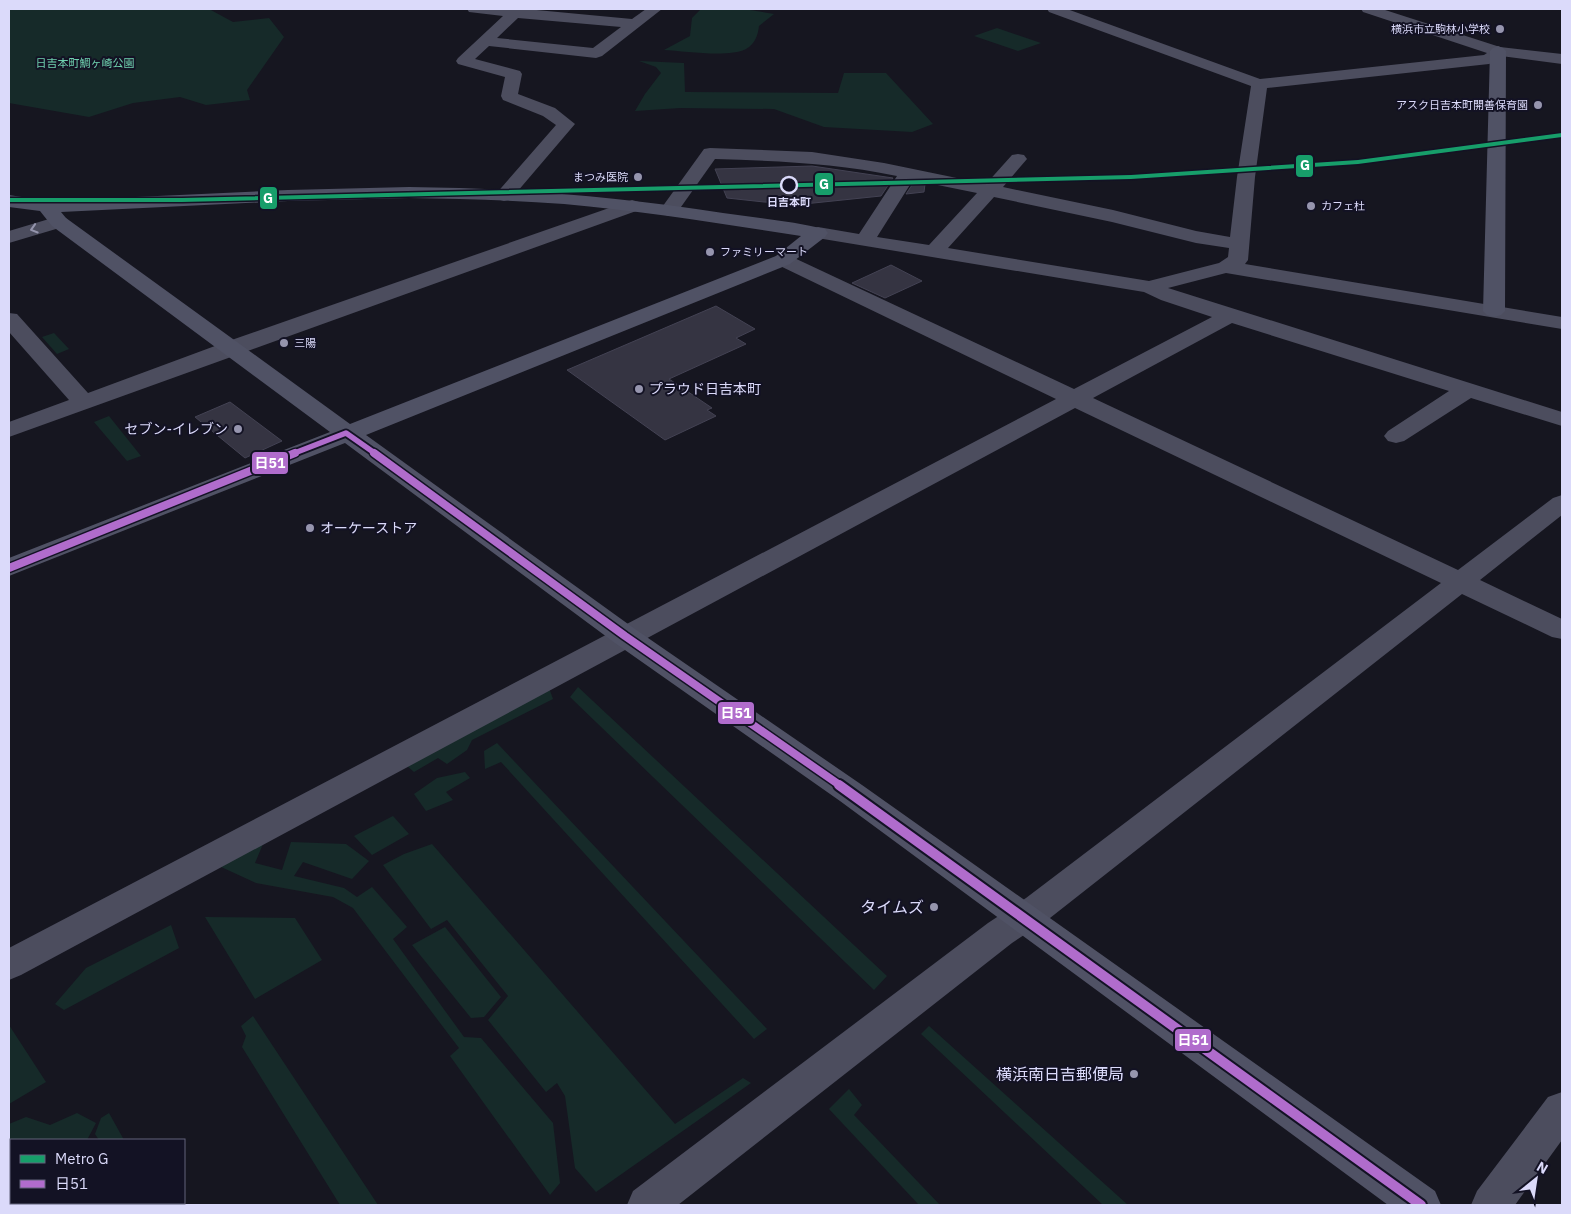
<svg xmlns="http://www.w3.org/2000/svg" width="1571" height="1214" font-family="'IBM Plex Sans','Noto Sans JP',sans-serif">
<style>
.green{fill:#162a29}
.building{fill:#353442;stroke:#434253}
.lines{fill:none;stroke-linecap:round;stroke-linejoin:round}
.street{fill:#4c4d5e;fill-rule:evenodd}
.secondary{fill:#505265;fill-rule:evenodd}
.bus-1-far2-casing{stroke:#131224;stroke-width:9}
.bus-1-far1-casing{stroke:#131224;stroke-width:11}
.bus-1-casing{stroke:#131224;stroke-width:14}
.bus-1-far2{stroke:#b06ccc;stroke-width:5.5}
.bus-1-far1{stroke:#b06ccc;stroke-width:8}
.bus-1{stroke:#b06ccc;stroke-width:10}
.metro-1-casing{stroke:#131224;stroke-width:3}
.metro-1{fill:#179e6a;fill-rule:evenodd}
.oneway{stroke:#9494ac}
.poi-dot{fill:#9695ae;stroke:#131224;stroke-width:2}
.stop-dot{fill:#131224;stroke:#dbdafa;stroke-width:2.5}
.labels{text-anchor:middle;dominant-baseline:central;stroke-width:4;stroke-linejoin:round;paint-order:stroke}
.far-poi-label{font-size:11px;fill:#dbdafa;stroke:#131224;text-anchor:end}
.far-park-label{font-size:11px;fill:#6fd1af;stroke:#131224}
.far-stop-label{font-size:11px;font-weight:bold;fill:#dbdafa;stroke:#131224}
.poi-label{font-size:14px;fill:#dbdafa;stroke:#131224;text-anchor:start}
.near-poi-label{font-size:16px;fill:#dbdafa;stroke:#131224;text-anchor:end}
.line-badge{stroke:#131224;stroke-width:2}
.badge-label{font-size:14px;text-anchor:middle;font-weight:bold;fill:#fff}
</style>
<rect width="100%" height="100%" fill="#161620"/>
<path class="green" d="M 9,9 L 209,9 L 233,22 L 269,18 L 284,37 L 247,90 L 250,100 L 206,105 L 180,97 L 133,103 L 89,117 L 9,103 Z
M 701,9 L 744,9 L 774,14 L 759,26 C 758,35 755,44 746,49 C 728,58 685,51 664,50 L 690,36 L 692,18 Z
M 997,28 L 1041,43 L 1018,51 L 974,36 Z
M 639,61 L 684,63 L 685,92 L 838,93 L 844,73 L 886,73 L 933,124 L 912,132 L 824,127 L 774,109 L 680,108 L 635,111 L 645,94 L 661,73 L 656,67 Z
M 54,333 L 69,349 L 57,354 L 42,337 Z
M 109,416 L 141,456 L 127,461 L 94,422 Z
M 578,687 L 887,976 L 874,990 L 570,697 Z
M 549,688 L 553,699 L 472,740 L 467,750 L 447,764 L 438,758 L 414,772 L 406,765 Z
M 497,743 L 767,1029 L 754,1039 L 501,762 L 485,769 L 484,751 Z
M 465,772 L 470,778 L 446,792 L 453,800 L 426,811 L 414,794 L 437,778 Z
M 393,816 L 409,834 L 372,855 L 354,836 Z
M 291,842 L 346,844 L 369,861 L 352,879 L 303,862 L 294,876 L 344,888 L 357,897 L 372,887 L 407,927 L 393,939 L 464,1037 L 481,1038 L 553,1123 L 560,1183 L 550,1195 L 450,1056 L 459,1048 L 353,908 L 333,897 L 256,883 L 219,866 L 263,844 L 255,863 L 282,870 Z
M 432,844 L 675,1124 L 743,1078 L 751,1083 L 596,1192 L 575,1168 L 565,1096 L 557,1083 L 546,1092 L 488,1020 L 508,996 L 447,920 L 431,929 L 383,865 L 404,854 Z
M 205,917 L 295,918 L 322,960 L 255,999 Z
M 171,925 L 179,948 L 64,1010 L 55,1004 L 86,968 Z
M 445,927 L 501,997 L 484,1017 L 471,1018 L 412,945 Z
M 253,1016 L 378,1205 L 340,1205 L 242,1047 L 246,1036 L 241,1026 Z
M 9,1025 L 46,1082 L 9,1104 Z
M 929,1026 L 1128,1205 L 1103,1205 L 921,1034 Z
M 849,1089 L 862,1105 L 854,1115 L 940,1205 L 919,1205 L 829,1109 Z
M 77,1113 L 96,1123 L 87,1140 L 11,1140 L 11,1177 L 9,1171 L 9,1124 L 26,1117 L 50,1125 Z
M 109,1113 L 124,1140 L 99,1140 L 95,1134 L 101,1118 Z"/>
<path class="building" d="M 812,166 L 893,178 L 881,196 L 804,204 L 764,202 L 727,198 L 715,169 Z
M 914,182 L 925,184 L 924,192 L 906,194 Z
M 891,265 L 922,281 L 885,298 L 852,283 Z
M 716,306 L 755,329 L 736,338 L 746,344 L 669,379 L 712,408 L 707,410 L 716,416 L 665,440 L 567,370 Z
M 230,402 L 282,441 L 245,458 L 195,417 Z"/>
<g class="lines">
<path class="street" d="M 467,9 L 526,9 L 632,19 L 646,9 L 662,9 L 602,56 L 596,58 L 489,46 L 475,59 L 520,71 L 522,74 L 518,94 L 555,108 L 575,124 L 511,199 L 504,201 L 497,199 L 495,195 L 556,125 L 543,116 L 503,100 L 501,96 L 505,77 L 458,64 L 456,61 L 458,58 L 503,16 L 469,12 ZM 518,18 L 621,27 L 593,48 L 497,38 Z
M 1047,9 L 1067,9 L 1260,79 L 1484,55 L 1487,53 L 1363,12 L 1361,9 L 1382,9 L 1500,47 L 1562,54 L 1562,64 L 1501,56 L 1495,62 L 1489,64 L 1267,88 L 1255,177 L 1248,260 L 1245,264 L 1562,317 L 1562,329 L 1226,273 L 1168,288 L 1562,412 L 1562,426 L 1471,398 L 1404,441 L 1396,443 L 1388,441 L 1384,436 L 1388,431 L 1449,391 L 1232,323 L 1093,398 L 1458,570 L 1553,498 L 1562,495 L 1562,515 L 1480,580 L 1562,619 L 1562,639 L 1552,637 L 1462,594 L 1050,918 L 1012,943 L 678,1205 L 627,1205 L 633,1191 L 988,923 L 1026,898 L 1441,583 L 1075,408 L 21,975 L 9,980 L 9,948 L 1056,399 L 776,264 L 773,260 L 776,256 L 783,254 L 790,256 L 1074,389 L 1212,317 L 1161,300 L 1144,292 L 811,237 L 808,233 L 811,229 L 818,227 L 859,234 L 897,176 C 835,163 778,161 715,159 L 676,214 L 669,216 L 662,214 L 660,210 L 704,149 L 710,148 L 812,152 L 884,163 L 986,184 L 1012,155 L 1018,154 L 1024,155 L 1027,159 L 1003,187 L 1113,210 L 1196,231 L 1230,237 L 1237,177 L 1251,86 L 1049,12 ZM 913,180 L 977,193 L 929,245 L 877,237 ZM 994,197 L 1112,222 L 1196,243 L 1229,248 L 1228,257 L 1219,263 L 1149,281 L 948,248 Z
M 632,200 L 639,202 L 641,206 L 639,210 L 9,437 L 9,422 L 69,400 L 9,332 L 9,313 L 17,314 L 88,393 L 223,343 Z
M 59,216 L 66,218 L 69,222 L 66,226 L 9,243 L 9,231 Z
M 1562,1092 L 1562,1140 L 1515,1205 L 1471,1205 L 1477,1191 L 1548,1097 Z"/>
<path class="secondary" d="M 1498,46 L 1503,48 L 1506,51 L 1505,311 L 1501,315 L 1494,317 L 1487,315 L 1483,311 L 1490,51 L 1493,48 Z
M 409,187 C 515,188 619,197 723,213 C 757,218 792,221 825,229 L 828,233 L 825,237 L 790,264 L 366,435 L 635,629 L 862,785 L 1435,1191 L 1441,1205 L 1388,1205 L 840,801 L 615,643 L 345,443 L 9,576 L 9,558 L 330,432 L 52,226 L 40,211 L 9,207 L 9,195 L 48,201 L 288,190 ZM 409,198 C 461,199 513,200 564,204 C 644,211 723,224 801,236 L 776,256 L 350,424 L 66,218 L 61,212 L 288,201 Z"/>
<defs>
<path id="bus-1-far2" d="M 292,454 L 346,433 L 376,454"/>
<path id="bus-1-far1" d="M 374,453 L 625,636 L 841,786
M 9,568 L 295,453"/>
<path id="bus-1" d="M 839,785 L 1421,1205"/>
</defs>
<use href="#bus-1-far2" class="bus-1-far2-casing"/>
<use href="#bus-1-far1" class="bus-1-far1-casing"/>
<use href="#bus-1" class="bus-1-casing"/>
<use href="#bus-1-far2" class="bus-1-far2"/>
<use href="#bus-1-far1" class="bus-1-far1"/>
<use href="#bus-1" class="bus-1"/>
<defs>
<path id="metro-1" d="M 1562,133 L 1562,137 L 1358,164 L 1131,179 L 182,202 L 9,202 L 9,198 L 182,198 L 1131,175 L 1358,160 Z"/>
</defs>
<use href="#metro-1" class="metro-1-casing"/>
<use href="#metro-1" class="metro-1"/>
</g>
<defs><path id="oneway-chevron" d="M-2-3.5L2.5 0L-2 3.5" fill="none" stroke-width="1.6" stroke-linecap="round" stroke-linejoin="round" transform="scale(1.25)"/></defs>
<use class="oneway" href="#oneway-chevron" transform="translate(34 229) rotate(163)"/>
<g class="poi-dot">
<circle cx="1500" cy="29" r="5"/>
<circle cx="1538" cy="105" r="5"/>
<circle cx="638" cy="177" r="5"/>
<circle cx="1311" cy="206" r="5"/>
<circle cx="710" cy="252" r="5"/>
<circle cx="284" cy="343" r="5"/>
<circle cx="639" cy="389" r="5"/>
<circle cx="238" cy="429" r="5"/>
<circle cx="310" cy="528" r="5"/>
<circle cx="934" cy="907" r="5"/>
<circle cx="1134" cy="1074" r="5"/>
</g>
<circle class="stop-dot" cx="789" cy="185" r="8"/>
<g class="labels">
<g class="far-poi-label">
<text x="1490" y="29">横浜市立駒林小学校</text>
<text x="1528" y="105">アスク日吉本町開善保育園</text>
<text x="628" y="177">まつみ医院</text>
<text x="1321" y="206" text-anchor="start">カフェ杜</text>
<text x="720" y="252" text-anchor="start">ファミリーマート</text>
<text x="294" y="343" text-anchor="start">三陽</text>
</g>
<g class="far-park-label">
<text x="85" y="63">日吉本町鯛ヶ崎公園</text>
</g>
<g class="far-stop-label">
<text x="789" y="202">日吉本町</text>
</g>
<g class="poi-label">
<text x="649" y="389">プラウド日吉本町</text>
<text x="228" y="429" text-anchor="end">セブン-イレブン</text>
<text x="320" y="528">オーケーストア</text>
</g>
<g class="near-poi-label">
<text x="924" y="907">タイムズ</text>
<text x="1124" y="1074">横浜南日吉郵便局</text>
</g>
</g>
<g class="line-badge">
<rect x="1295" y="154" width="19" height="24" rx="5" fill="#179e6a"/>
<rect x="814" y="172" width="20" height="24" rx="5" fill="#179e6a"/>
<rect x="259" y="186" width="19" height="24" rx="5" fill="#179e6a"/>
<rect x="251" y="451" width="38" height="24" rx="5" fill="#b06ccc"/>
<rect x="717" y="701" width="38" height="24" rx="5" fill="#b06ccc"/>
<rect x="1174" y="1028" width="38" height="24" rx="5" fill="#b06ccc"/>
</g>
<g class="badge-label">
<text x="1305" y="170">G</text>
<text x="824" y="189">G</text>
<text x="268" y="203">G</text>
<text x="270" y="468">日51</text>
<text x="736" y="718">日51</text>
<text x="1193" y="1045">日51</text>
</g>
<rect width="1571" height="1214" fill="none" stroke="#dbdafa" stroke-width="20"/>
<rect x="10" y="1139" width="175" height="65" fill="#131224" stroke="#63627a"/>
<rect x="20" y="1155" width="25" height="8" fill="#179e6a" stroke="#63627a"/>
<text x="55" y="1164" font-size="15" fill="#dbdafa">Metro G</text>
<rect x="20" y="1180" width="25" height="8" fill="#b06ccc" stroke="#63627a"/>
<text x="55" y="1189" font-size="15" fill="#dbdafa">日51</text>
<g transform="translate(1536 1179) rotate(30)" stroke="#131224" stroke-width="4" paint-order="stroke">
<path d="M0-4L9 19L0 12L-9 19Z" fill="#dbdafa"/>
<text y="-8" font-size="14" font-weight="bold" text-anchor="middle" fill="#dbdafa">N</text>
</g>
</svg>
